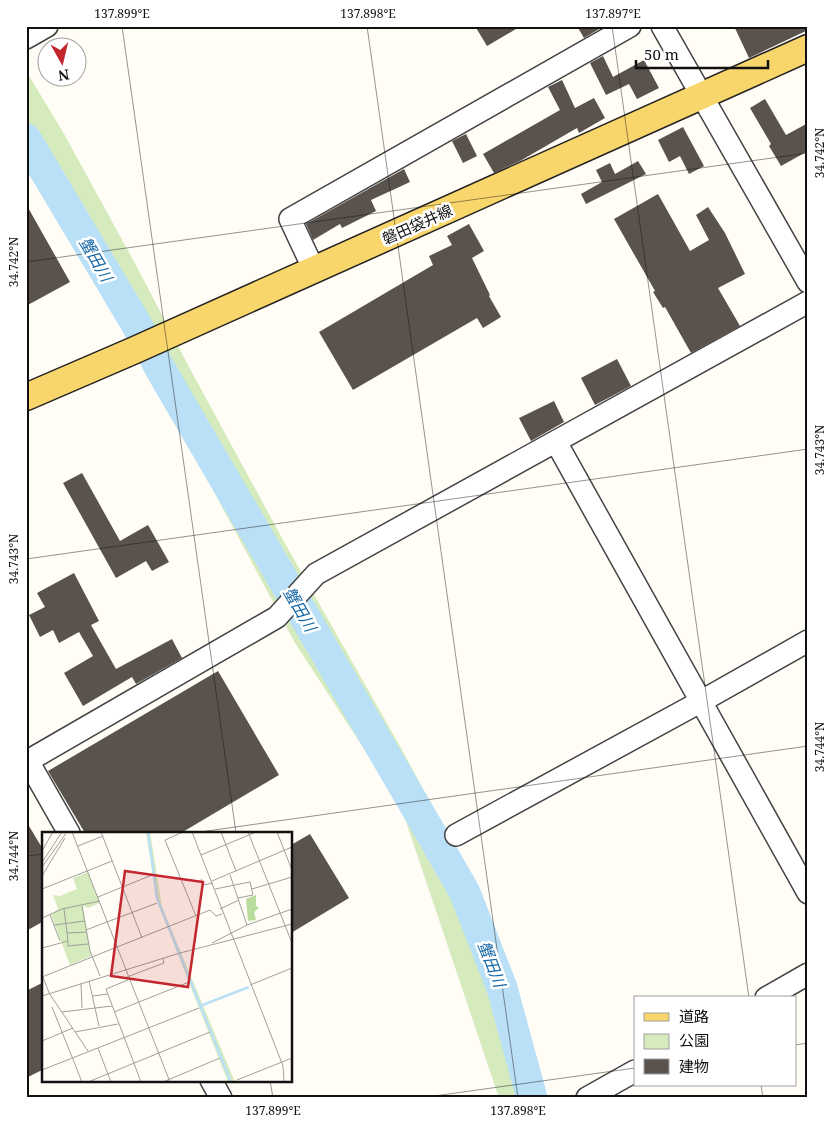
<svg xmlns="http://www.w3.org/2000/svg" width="834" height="1124" font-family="'Noto Serif','Noto Sans JP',serif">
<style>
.green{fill:#d5ebbd}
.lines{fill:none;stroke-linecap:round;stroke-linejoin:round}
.river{stroke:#b9e0f7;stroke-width:31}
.building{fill:#5a524d}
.minor-casing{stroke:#444;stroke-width:24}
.major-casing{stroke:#222;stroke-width:29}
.minor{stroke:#fff;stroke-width:21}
.major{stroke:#f9d66b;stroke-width:26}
.ticks{fill:none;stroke:#111;stroke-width:1;stroke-opacity:0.45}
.labels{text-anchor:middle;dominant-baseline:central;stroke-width:5;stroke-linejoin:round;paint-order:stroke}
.street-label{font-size:15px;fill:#111;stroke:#fff}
.water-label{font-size:16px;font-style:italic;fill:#1768a6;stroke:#fff}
.inset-river{fill:none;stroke:#b9e0f7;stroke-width:2.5}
.inset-road{fill:none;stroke:#a09f9a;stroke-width:1}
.view{fill:#c4262e;fill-opacity:0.15;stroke:#c4262e;stroke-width:2.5}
.inset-edge{fill:none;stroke:#111;stroke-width:2.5}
.neatline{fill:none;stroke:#111;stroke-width:2}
.ticks-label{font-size:12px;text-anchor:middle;fill:#111}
</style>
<rect width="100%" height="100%" fill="#fffdf5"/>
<path class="green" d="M 26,71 L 63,132 L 137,267 L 189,367 L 282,538 L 401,748 L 458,854 L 489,917 L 543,1098 L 499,1098 L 400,804 L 295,643 L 96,272 L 26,161 Z"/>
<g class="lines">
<path class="river" d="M 26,139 L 135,322 L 162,372 L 432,835 L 465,893 L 502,988 L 532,1098"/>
</g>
<path class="building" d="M 475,26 L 521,26 L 487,46 Z
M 577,26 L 604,26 L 584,38 Z
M 734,26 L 808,26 L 808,30 L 749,58 Z
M 603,56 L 613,77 L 644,60 L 659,88 L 637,99 L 629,84 L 606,95 L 590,63 Z
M 562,80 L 575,108 L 594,98 L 605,118 L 579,133 L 577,128 L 520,161 L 494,173 L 483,154 L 560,110 L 548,87 Z
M 765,99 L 786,135 L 808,123 L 808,151 L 781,166 L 769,146 L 771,144 L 750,108 Z
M 683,127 L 704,166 L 689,174 L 680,156 L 669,162 L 658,140 Z
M 466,134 L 477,156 L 463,163 L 452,141 Z
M 638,161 L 646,174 L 586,204 L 581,194 L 602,182 L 596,170 L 610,163 L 615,174 Z
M 404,169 L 410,182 L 371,200 L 376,211 L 342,228 L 340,224 L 313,240 L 306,224 Z
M 658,194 L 690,251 L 709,240 L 696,215 L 708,207 L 725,233 L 745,274 L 718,288 L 740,326 L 691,353 L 665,307 L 663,308 L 653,292 L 655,291 L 614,219 Z
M 26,204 L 70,282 L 26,306 Z
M 469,224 L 484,251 L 472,258 L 490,295 L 489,296 L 501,317 L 483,328 L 477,318 L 353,390 L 319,332 L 433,265 L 429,256 L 452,245 L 447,236 Z
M 617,359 L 631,386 L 595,405 L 581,378 Z
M 554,401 L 564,422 L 531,441 L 519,418 Z
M 82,473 L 120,541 L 148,525 L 169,562 L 152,571 L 146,561 L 116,578 L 63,483 Z
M 74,573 L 99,621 L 91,625 L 116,669 L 172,639 L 182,658 L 136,684 L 132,677 L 83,706 L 64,673 L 93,656 L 79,632 L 59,643 L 53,630 L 40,637 L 29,615 L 45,607 L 37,593 Z
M 218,671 L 279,775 L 181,833 L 85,833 L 48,771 Z
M 26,821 L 44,851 L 44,921 L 26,931 Z
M 310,834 L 349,898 L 291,933 L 291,845 Z
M 44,982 L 44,1069 L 26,1078 L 26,991 Z"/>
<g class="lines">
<defs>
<path id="minor" d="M 662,26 L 808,282
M 26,38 L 47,26
M 314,270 L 290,219 L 630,26
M 556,442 L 808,893
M 28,761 L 69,833
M 26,762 L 277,617 L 316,574 L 808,302
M 456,835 L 700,702 L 808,641
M 766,998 L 808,974
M 211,1080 L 221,1098
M 587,1098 L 635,1071"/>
<path id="major" d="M 26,397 L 135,350 L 808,48"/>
</defs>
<use href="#minor" class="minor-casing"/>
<use href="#major" class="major-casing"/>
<use href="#minor" class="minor"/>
<use href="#major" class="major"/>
</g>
<path class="ticks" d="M 122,26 L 236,833M 367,26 L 518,1098M 612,26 L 749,998M 26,262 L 808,153M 26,559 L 808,449M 193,833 L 808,746M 26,856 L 44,854M 795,1045 L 808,1043M 270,1080 L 273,1098M 761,1085 L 763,1098M 26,1087 L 28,1098M 420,1098 L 635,1068"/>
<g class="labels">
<g class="street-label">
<text transform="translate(417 224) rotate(-24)">磐田袋井線</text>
</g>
<g class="water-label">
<text transform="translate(96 259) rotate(60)">蟹田川</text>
<text transform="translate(300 609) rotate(60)">蟹田川</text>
<text transform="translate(492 964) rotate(69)">蟹田川</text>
</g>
</g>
<g transform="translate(42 832)">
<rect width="250" height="250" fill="#fffdf5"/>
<path d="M 104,0 L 108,0 L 120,75 L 193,250 L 186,250 L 115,69 ZM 46,40 L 58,71 L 46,76 L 41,74 L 49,124 L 28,133 L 9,83 L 16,77 L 11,63 L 18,64 L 35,57 L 31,46 Z" fill="#d5ebbd"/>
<path d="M 214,63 L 214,74 L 217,76 L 212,80 L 214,88 L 206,89 L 204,67 Z" fill="#b9dc9c"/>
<path class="inset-river" d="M 106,0 L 115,66 L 189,250M 158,174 L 207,155"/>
<path class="inset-road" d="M 30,0 L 128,250M 59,0 L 100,106M 141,0 L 123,8 L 154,84M 150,0 L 241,234 L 242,250M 179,0 L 194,39M 206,0 L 250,111M 235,0 L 250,38M 36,14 L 61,4M 0,19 L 11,0M 159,23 L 214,0M 1,29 L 20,0M 0,35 L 25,0M 188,43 L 205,93M 0,44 L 23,6M 159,47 L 161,53 L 171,51M 170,49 L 250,15M 0,57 L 70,29M 173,57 L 208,50 L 211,63 L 196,66M 210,57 L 250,45M 56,65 L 110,43M 40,74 L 48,119 L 58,144M 22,77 L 25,101M 178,77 L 197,68M 8,83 L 18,109M 0,86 L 20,77 L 58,69M 12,93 L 43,89M 44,98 L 115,71M 26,109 L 26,114 L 46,112M 170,111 L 205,93 L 250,77M 0,116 L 26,109 L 25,101 L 45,100M 50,125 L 168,78 L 174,84 L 180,82M 0,145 L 50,125M 1,145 L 7,161 L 46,219M 85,145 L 122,131 L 121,126M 86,148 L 64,157 L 99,250M 47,149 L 57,194M 39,151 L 40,176M 208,153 L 250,136M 0,164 L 138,121 L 250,92M 51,164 L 66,162M 10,175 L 40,250M 20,180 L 70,174M 72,180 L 147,150M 33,200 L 76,192M 0,209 L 31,196M 56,216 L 69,250M 0,238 L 157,176M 195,248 L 250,226M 46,250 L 168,200M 121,250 L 178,226"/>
<path class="view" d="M 83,39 L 161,50 L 146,155 L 69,144 Z"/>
<rect width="250" height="250" class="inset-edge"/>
</g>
<rect width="834" height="1124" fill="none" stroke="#ffffff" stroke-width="55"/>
<rect x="634" y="996" width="162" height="90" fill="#ffffff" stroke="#a0a0a0"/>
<rect x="644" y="1013" width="25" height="8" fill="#f9d66b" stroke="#a0a0a0"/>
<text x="679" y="1022" font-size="15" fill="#111111">道路</text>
<rect x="644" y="1034" width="25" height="15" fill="#d5ebbd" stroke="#a0a0a0"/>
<text x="679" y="1046" font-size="15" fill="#111111">公園</text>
<rect x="644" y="1059" width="25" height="15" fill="#5a524d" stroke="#a0a0a0"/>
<text x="679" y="1072" font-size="15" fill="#111111">建物</text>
<g transform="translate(62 62) rotate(172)"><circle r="24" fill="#ffffff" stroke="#a0a0a0"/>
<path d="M0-4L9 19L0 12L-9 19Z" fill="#c4262e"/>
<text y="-8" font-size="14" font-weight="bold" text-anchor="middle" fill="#111111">N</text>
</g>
<path d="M636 60v8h132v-8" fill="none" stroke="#111111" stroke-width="2.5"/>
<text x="644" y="60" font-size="15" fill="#111111" stroke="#ffffff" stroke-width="4" paint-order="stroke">50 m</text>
<rect x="28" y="28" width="778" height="1068" class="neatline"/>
<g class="ticks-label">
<text x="122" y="18">137.899°E</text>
<text x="368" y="18">137.898°E</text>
<text x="613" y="18">137.897°E</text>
<text transform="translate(820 153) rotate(-90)" y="4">34.742°N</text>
<text transform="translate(14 262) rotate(-90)" y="4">34.742°N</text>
<text transform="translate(820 450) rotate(-90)" y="4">34.743°N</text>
<text transform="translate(14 559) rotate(-90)" y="4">34.743°N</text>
<text transform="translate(820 747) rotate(-90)" y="4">34.744°N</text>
<text transform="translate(14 856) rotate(-90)" y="4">34.744°N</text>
<text x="273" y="1115">137.899°E</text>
<text x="518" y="1115">137.898°E</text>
</g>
</svg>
